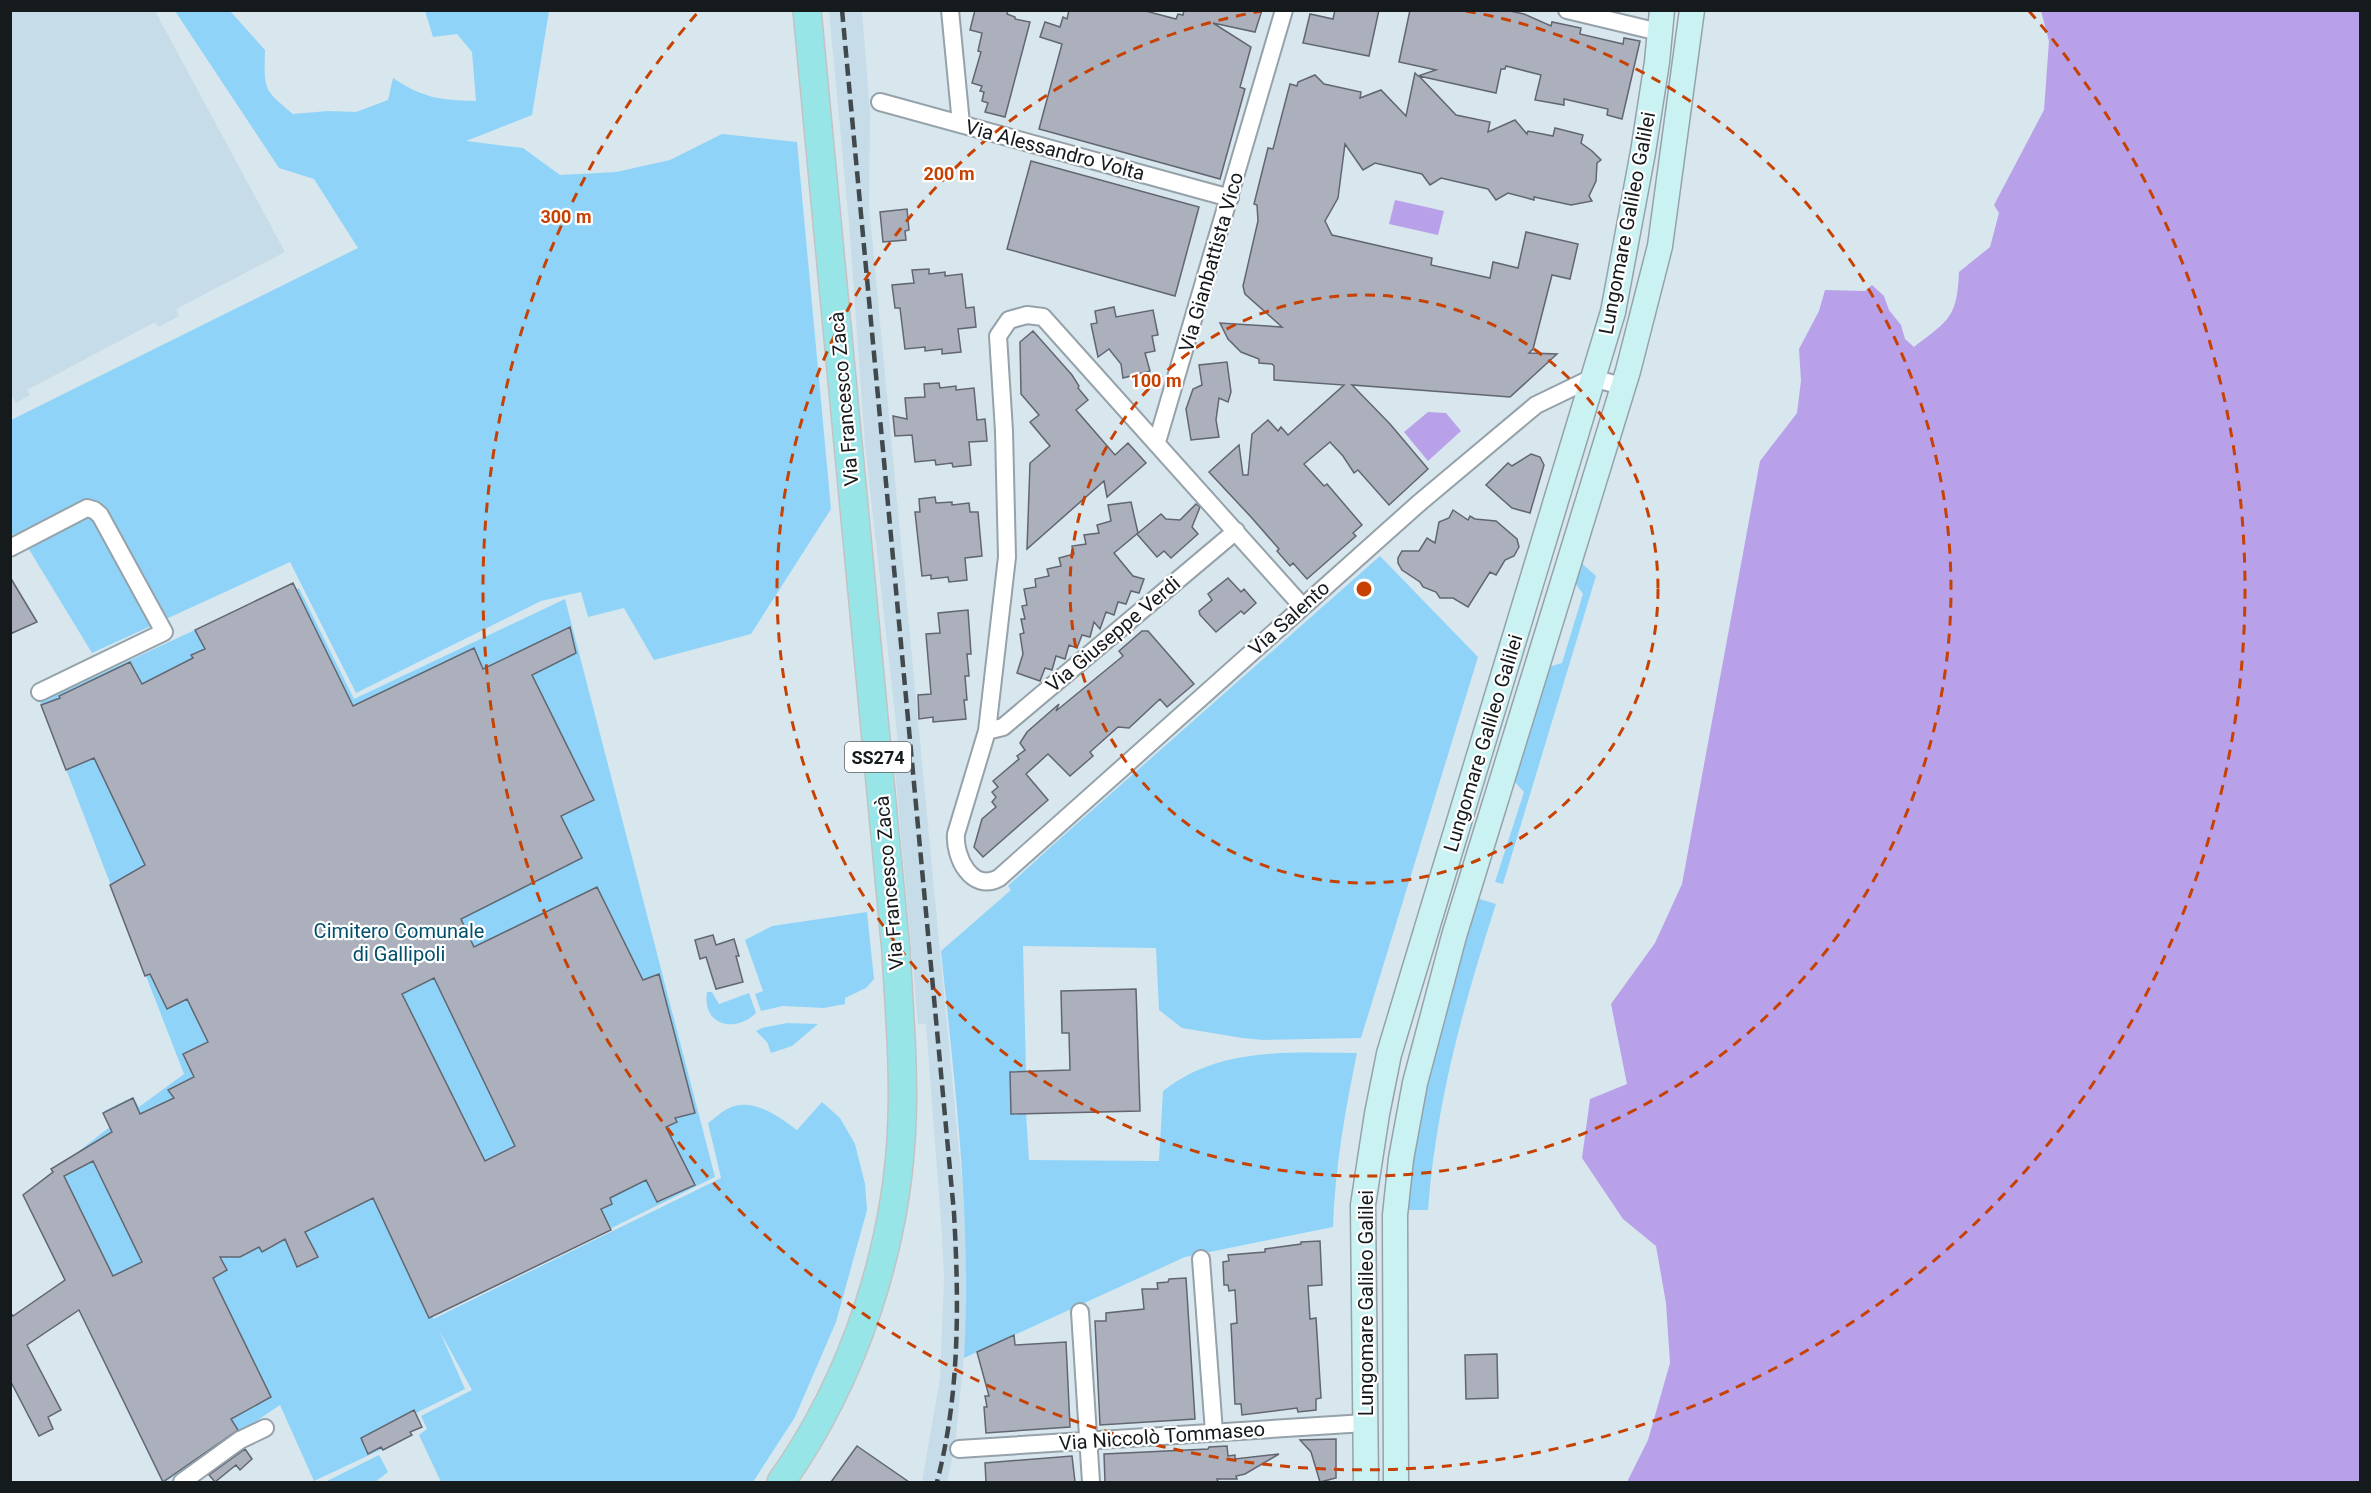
<svg xmlns="http://www.w3.org/2000/svg" width="2371" height="1493" font-family="Roboto,sans-serif">
<style>
.built{fill:#c6dce8}
.green{fill:#8fd4f8}
.water{fill:#b9a1ea}
.building{fill:#abb0bc;stroke:#616671;stroke-width:1.5;fill-rule:evenodd}
.lines{fill:none;stroke-linecap:round;stroke-linejoin:round}
.street-casing{stroke:#95a2aa;stroke-width:20}
.secondary-casing{stroke:#95a2aa;stroke-width:27}
.primary-casing{stroke:#c2c3c4;stroke-width:30}
.street{stroke:#fff;stroke-width:16}
.secondary{stroke:#cbf2f3;stroke-width:24}
.primary{stroke:#98e5e7;stroke-width:27}
.rail{stroke:#42494d;stroke-width:4.5;stroke-dasharray:12 6;stroke-linecap:butt}
.ring{fill:none;stroke:#c74102;stroke-width:3;stroke-dasharray:10 8}
.labels{text-anchor:middle;dominant-baseline:central;stroke-width:4.5;stroke-linejoin:round;paint-order:stroke}
.shield{fill:#fff;stroke:#5b5f61;stroke-width:1.5}
.shield-label{font-size:18px;font-weight:bold;fill:#151a1d}
.street-label{font-size:20px;fill:#151a1d;stroke:#fff}
.park-label{font-size:20px;fill:#024f6c;stroke:#fff}
.centre{fill:#c74102;stroke:#fff;stroke-width:3}
.ring-label{font-size:18px;text-anchor:middle;font-weight:bold;fill:#c74102;stroke:#fff;stroke-width:4.5;stroke-linejoin:round;paint-order:stroke}
</style>
<rect width="100%" height="100%" fill="#d8e6ee"/>
<path class="built" d="M 11,10 L 155,11 L 285,252 L 176,309 L 179,316 L 159,327 L 155,322 L 27,390 L 30,395 L 16,403 L 13,398 L 10,399 Z
M 829,11 L 862,11 L 870,113 L 869,206 L 963,1193 L 967,1262 L 966,1335 L 955,1445 L 947,1482 L 922,1482 L 940,1379 L 944,1279 L 942,1234 L 926,1024 L 918,1024 L 895,769 L 901,768 L 865,444 L 849,223 Z"/>
<path class="green" d="M 175,11 L 230,11 L 265,50 C 264,90 263,89 293,114 L 328,111 L 356,112 L 388,100 L 393,78 C 423,98 439,100 476,101 L 472,52 L 457,34 L 433,37 L 425,11 L 549,11 L 532,115 L 466,141 L 523,148 L 560,175 L 616,172 L 670,160 L 722,134 L 797,142 L 831,509 L 751,634 L 654,660 L 624,608 L 588,617 L 581,592 L 541,601 L 356,693 L 290,562 L 92,653 L 19,533 L 11,535 L 11,420 L 358,248 L 314,179 L 279,168 Z
M 1380,556 L 1478,657 L 1361,1038 L 1263,1040 L 1242,1038 L 1182,1028 L 1159,1010 L 1156,948 L 1023,946 L 1026,1071 L 1010,1072 L 1011,1113 L 1026,1113 L 1029,1160 L 1159,1161 L 1163,1091 C 1220,1046 1289,1053 1357,1053 C 1345,1111 1335,1168 1333,1227 L 1185,1257 L 964,1358 C 972,1222 955,1086 941,951 L 1011,890 L 1008,886 L 1055,843 Z
M 1579,561 L 1596,576 L 1503,884 L 1495,882 L 1524,792 L 1513,780 L 1548,667 L 1562,663 L 1583,594 L 1575,583 Z
M 299,588 L 354,699 L 565,599 L 715,1177 L 433,1316 L 433,1319 L 721,1178 L 708,1123 C 714,1119 720,1113 727,1109 C 752,1096 778,1116 797,1130 L 822,1102 L 840,1118 L 855,1144 L 865,1184 L 867,1210 L 836,1322 L 795,1417 L 753,1482 L 441,1482 L 419,1435 L 427,1429 L 421,1416 L 472,1390 L 439,1330 L 465,1389 L 416,1413 L 422,1427 L 411,1432 L 412,1435 L 314,1481 L 280,1405 L 165,1482 L 162,1482 L 23,1195 L 111,1126 L 104,1111 L 133,1097 L 139,1107 L 184,1074 L 40,702 L 197,629 L 200,636 Z
M 1476,898 L 1496,904 C 1463,1006 1436,1103 1428,1210 L 1406,1210 L 1418,1120 L 1433,1051 Z
M 867,912 L 874,979 L 866,988 L 845,998 L 845,1004 L 824,1008 L 783,1006 L 761,1011 L 755,994 L 763,991 L 745,940 L 772,926 Z
M 707,992 L 712,992 L 719,1004 L 749,993 L 756,1013 C 734,1034 702,1025 707,992 Z
M 787,1023 L 818,1024 L 792,1046 L 771,1053 L 767,1042 L 756,1031 L 762,1028 Z
M 379,1455 L 388,1472 L 375,1482 L 325,1482 Z"/>
<path class="water" d="M 2041,11 L 2360,11 L 2360,1482 L 1627,1482 L 1648,1440 L 1670,1363 L 1666,1303 L 1656,1246 L 1623,1219 L 1582,1158 L 1590,1099 L 1627,1084 L 1611,1004 L 1655,943 L 1682,884 L 1760,461 L 1797,413 L 1801,381 L 1799,349 L 1819,311 L 1825,290 L 1865,291 L 1872,285 L 1884,296 L 1889,310 L 1901,325 L 1905,339 L 1914,347 C 1949,320 1957,318 1959,272 L 1990,247 L 1999,213 L 1994,205 L 2044,110 L 2049,41 Z
M 1395,200 L 1444,211 L 1438,235 L 1389,224 Z
M 1428,412 L 1446,413 L 1461,431 L 1428,461 L 1404,432 Z"/>
<path class="building" d="M 975,10 L 1008,10 L 1007,14 L 1015,17 L 1015,19 L 1030,22 L 1005,117 L 985,112 L 988,103 L 982,101 L 984,92 L 980,91 L 982,86 L 972,83 L 981,52 L 978,51 L 982,33 L 970,30 Z
M 1069,10 L 1142,10 L 1176,19 L 1178,14 L 1183,15 L 1184,10 L 1262,10 L 1255,32 L 1213,23 L 1251,47 L 1240,87 L 1245,89 L 1220,179 L 1039,129 L 1062,44 L 1040,37 L 1045,22 L 1060,27 L 1063,17 L 1067,19 Z
M 1335,10 L 1379,10 L 1369,56 L 1303,43 L 1310,14 L 1333,19 Z
M 1410,10 L 1505,10 L 1524,14 L 1551,26 L 1552,22 L 1581,28 L 1580,34 L 1623,44 L 1624,38 L 1640,41 L 1622,119 L 1607,115 L 1608,109 L 1564,99 L 1564,105 L 1535,100 L 1541,75 L 1506,66 L 1505,69 L 1501,69 L 1496,93 L 1419,76 L 1456,115 L 1490,122 L 1488,132 L 1515,120 L 1527,134 L 1528,131 L 1553,136 L 1555,128 L 1583,135 L 1581,143 L 1592,151 L 1601,160 L 1597,163 L 1596,181 L 1589,196 L 1592,201 L 1571,205 L 1534,197 L 1534,200 L 1508,193 L 1496,200 L 1488,189 L 1441,178 L 1430,185 L 1422,174 L 1375,163 L 1363,170 L 1345,144 L 1338,198 L 1325,221 L 1332,235 L 1432,258 L 1431,265 L 1490,278 L 1493,262 L 1518,268 L 1526,232 L 1578,244 L 1570,279 L 1552,275 L 1533,349 L 1529,353 L 1557,354 L 1510,397 L 1352,385 L 1390,424 L 1428,469 L 1389,505 L 1358,470 L 1354,473 L 1343,456 L 1330,442 L 1304,464 L 1324,486 L 1327,484 L 1362,525 L 1353,533 L 1356,536 L 1307,579 L 1293,563 L 1290,566 L 1277,551 L 1279,549 L 1251,517 L 1209,472 L 1239,445 L 1243,475 L 1248,475 L 1252,434 L 1268,420 L 1278,431 L 1281,427 L 1288,435 L 1344,385 L 1274,380 L 1274,366 L 1272,364 L 1259,363 L 1259,359 L 1241,352 L 1228,339 L 1220,323 L 1282,327 L 1245,294 L 1243,286 L 1258,221 L 1257,205 L 1254,204 L 1268,148 L 1273,149 L 1290,84 L 1297,86 L 1298,82 L 1315,75 L 1324,84 L 1361,92 L 1360,98 L 1381,90 L 1406,116 L 1415,73 L 1418,76 L 1436,70 L 1399,62 Z
M 1031,161 L 1199,207 L 1175,296 L 1007,249 Z
M 907,209 L 909,230 L 905,231 L 906,240 L 883,242 L 880,212 Z
M 929,269 L 929,274 L 945,272 L 945,276 L 962,274 L 966,308 L 974,307 L 976,327 L 958,329 L 961,352 L 942,354 L 942,349 L 925,351 L 925,347 L 905,349 L 900,308 L 895,308 L 892,285 L 914,283 L 912,270 Z
M 1114,307 L 1116,317 L 1153,310 L 1158,335 L 1152,336 L 1155,351 L 1145,353 L 1150,371 L 1123,378 L 1121,364 L 1109,349 L 1098,357 L 1091,324 L 1097,323 L 1095,311 Z
M 1033,331 L 1072,375 L 1079,386 L 1078,388 L 1088,400 L 1076,410 L 1115,455 L 1128,443 L 1146,463 L 1107,497 L 1104,481 L 1027,549 L 1030,463 L 1050,446 L 1030,422 L 1039,415 L 1021,394 L 1020,342 Z
M 1227,362 L 1231,392 L 1228,402 L 1219,398 L 1216,420 L 1219,437 L 1191,440 L 1186,409 L 1193,389 L 1202,385 L 1199,365 Z
M 939,383 L 940,388 L 956,386 L 956,390 L 974,388 L 977,420 L 985,419 L 987,441 L 969,442 L 971,465 L 953,467 L 952,463 L 936,465 L 935,460 L 915,462 L 912,435 L 895,436 L 893,416 L 907,419 L 905,398 L 925,397 L 924,384 Z
M 1531,454 L 1540,457 L 1544,465 L 1530,513 L 1512,508 L 1486,485 L 1508,463 L 1512,466 Z
M 935,497 L 936,503 L 952,502 L 952,505 L 969,503 L 970,512 L 978,512 L 982,556 L 965,558 L 967,580 L 949,582 L 948,577 L 931,579 L 931,575 L 922,576 L 915,512 L 920,512 L 919,499 Z
M 1131,502 L 1138,533 L 1114,553 L 1133,576 L 1144,579 L 1139,593 L 1131,591 L 1126,604 L 1118,602 L 1114,615 L 1106,612 L 1100,629 L 1094,622 L 1090,637 L 1082,635 L 1077,648 L 1069,645 L 1065,659 L 1056,656 L 1052,670 L 1045,668 L 1040,681 L 1017,673 L 1023,654 L 1020,634 L 1024,633 L 1021,619 L 1025,619 L 1022,606 L 1027,605 L 1024,589 L 1036,587 L 1035,579 L 1049,576 L 1047,569 L 1061,566 L 1059,558 L 1074,554 L 1072,546 L 1086,544 L 1084,535 L 1099,533 L 1097,525 L 1111,521 L 1108,505 Z
M 1196,504 L 1200,507 L 1192,527 L 1198,534 L 1171,558 L 1164,551 L 1157,557 L 1137,534 L 1161,514 L 1166,519 L 1180,520 Z
M 1453,510 L 1468,520 L 1470,516 L 1475,519 L 1496,521 L 1517,539 L 1519,547 L 1514,556 L 1505,560 L 1496,575 L 1490,572 L 1468,607 L 1453,598 L 1440,598 L 1436,592 L 1423,587 L 1420,582 L 1402,570 L 1398,563 L 1398,558 L 1402,551 L 1419,551 L 1427,538 L 1435,543 L 1439,522 L 1449,518 Z
M 10,577 L 37,622 L 10,634 Z
M 1228,578 L 1241,592 L 1244,589 L 1256,603 L 1244,614 L 1241,611 L 1216,632 L 1200,615 L 1199,611 L 1212,600 L 1208,594 Z
M 293,583 L 353,706 L 474,648 L 483,669 L 570,627 L 576,653 L 532,675 L 594,800 L 561,816 L 582,858 L 461,919 L 474,947 L 597,887 L 643,980 L 659,974 L 695,1113 L 675,1118 L 677,1122 L 666,1127 L 695,1185 L 657,1202 L 646,1180 L 610,1198 L 612,1204 L 601,1209 L 611,1230 L 429,1318 L 373,1198 L 305,1232 L 318,1257 L 297,1267 L 285,1239 L 262,1252 L 259,1247 L 240,1257 L 220,1257 L 227,1270 L 213,1278 L 271,1397 L 231,1419 L 238,1430 L 163,1482 L 79,1310 L 27,1345 L 61,1410 L 48,1417 L 53,1429 L 39,1436 L 10,1380 L 10,1312 L 13,1316 L 65,1280 L 23,1195 L 53,1172 L 51,1169 L 112,1132 L 103,1113 L 133,1098 L 140,1114 L 174,1098 L 168,1090 L 194,1077 L 183,1054 L 208,1042 L 187,999 L 167,1009 L 150,974 L 145,976 L 110,885 L 145,865 L 94,758 L 66,770 L 41,705 L 60,698 L 59,696 L 130,662 L 142,684 L 193,658 L 191,655 L 205,649 L 195,630 ZM 434,978 L 515,1146 L 485,1161 L 402,994 ZM 93,1161 L 142,1262 L 113,1276 L 64,1176 Z
M 968,610 L 971,654 L 967,654 L 969,676 L 965,676 L 967,700 L 964,700 L 966,719 L 933,722 L 933,717 L 919,719 L 918,695 L 931,694 L 926,634 L 940,633 L 938,613 Z
M 1142,631 L 1148,631 L 1194,684 L 1167,707 L 1160,699 L 1129,728 L 1118,727 L 1090,752 L 1093,756 L 1070,776 L 1048,754 L 1026,774 L 1048,800 L 983,857 L 974,847 L 982,819 L 996,807 L 992,802 L 996,797 L 992,792 L 998,787 L 993,781 L 1019,759 L 1017,756 L 1025,750 L 1020,743 L 1027,732 L 1059,704 L 1056,711 L 1123,656 L 1119,651 Z
M 713,935 L 716,945 L 734,939 L 739,956 L 736,956 L 743,982 L 716,989 L 706,957 L 700,959 L 695,940 Z
M 1136,989 L 1140,1111 L 1011,1114 L 1010,1072 L 1070,1070 L 1069,1033 L 1062,1033 L 1061,991 Z
M 1320,1241 L 1322,1285 L 1308,1286 L 1310,1319 L 1316,1318 L 1321,1398 L 1316,1399 L 1316,1410 L 1298,1412 L 1297,1408 L 1242,1415 L 1241,1404 L 1235,1404 L 1231,1324 L 1237,1323 L 1235,1290 L 1229,1291 L 1228,1285 L 1224,1285 L 1223,1262 L 1229,1261 L 1228,1255 L 1265,1252 L 1265,1249 L 1301,1244 L 1301,1242 Z
M 1186,1278 L 1195,1419 L 1100,1425 L 1095,1321 L 1106,1321 L 1106,1313 L 1144,1309 L 1142,1289 L 1158,1289 L 1157,1283 L 1168,1282 L 1169,1279 Z
M 1014,1335 L 1015,1345 L 1066,1342 L 1070,1427 L 986,1433 L 984,1407 L 987,1407 L 985,1396 L 989,1396 L 977,1352 Z
M 1497,1354 L 1498,1398 L 1466,1399 L 1465,1355 Z
M 414,1410 L 422,1427 L 410,1432 L 412,1435 L 383,1450 L 381,1447 L 368,1454 L 361,1438 Z
M 1336,1439 L 1336,1478 L 1320,1482 L 1311,1452 L 1300,1440 Z
M 857,1446 L 909,1482 L 831,1482 Z
M 1227,1446 L 1228,1456 L 1235,1455 L 1235,1459 L 1279,1454 L 1245,1474 L 1236,1476 L 1237,1479 L 1217,1479 L 1218,1482 L 1105,1482 L 1104,1454 L 1208,1449 L 1209,1447 Z
M 245,1449 L 252,1459 L 240,1470 L 236,1465 L 215,1482 L 209,1475 Z
M 1072,1456 L 1075,1482 L 986,1482 L 985,1463 Z"/>
<g class="lines">
<defs>
<path id="street" d="M 950,10 L 961,124
M 1567,10 L 1659,32
M 880,102 L 1230,198
M 1157,442 L 1284,10
M 10,548 L 87,508 L 94,510 L 100,515 L 164,632 L 40,692
M 1302,606 L 1043,317 L 1027,315 L 1009,320 L 998,336 L 1004,431 L 1007,557 L 987,731 L 956,834 C 954,857 972,893 999,878 L 1418,504 L 1536,405 L 1592,378 L 1622,386
M 987,731 L 1003,727 L 1236,531
M 1201,1259 L 1214,1432
M 1080,1312 L 1091,1482
M 959,1449 L 1365,1423
M 182,1482 L 240,1440 L 265,1428"/>
<path id="secondary" d="M 1366,1482 L 1363,1205 L 1377,1114 L 1389,1054 L 1407,994 L 1613,312 L 1643,152 L 1657,62 L 1662,10
M 1396,1482 L 1395,1215 L 1401,1159 L 1415,1083 L 1454,936 L 1628,371 L 1660,246 L 1692,10"/>
<path id="primary" d="M 781,1482 C 854,1379 898,1246 902,1120 C 904,1063 899,1007 896,951 L 807,10"/>
</defs>
<use href="#street" class="street-casing"/>
<use href="#secondary" class="secondary-casing"/>
<use href="#primary" class="primary-casing"/>
<use href="#street" class="street"/>
<use href="#secondary" class="secondary"/>
<use href="#primary" class="primary"/>
<path class="rail" d="M 842,10 L 954,1213 C 959,1303 960,1394 937,1482"/>
</g>
<g class="ring">
<circle cx="1364" cy="589" r="294"/>
<path d="M1466 11A587 587 0 1 1 1262 11"/>
<path d="M2029 11A881 881 0 1 1 699 11"/>
</g>
<g class="labels">
<rect class="shield" x="845" y="742" width="66" height="30" rx="4.5"/>
<g class="shield-label">
<text x="878" y="757">SS274</text>
</g>
<g class="street-label">
<text transform="translate(1055 150) rotate(15)">Via Alessandro Volta</text>
<text transform="translate(1627 223) rotate(-79)">Lungomare Galileo Galilei</text>
<text transform="translate(1211 262) rotate(-74)">Via Gianbattista Vico</text>
<text transform="translate(844 399) rotate(-95)">Via Francesco Zacà</text>
<text transform="translate(1289 618) rotate(-42)">Via Salento</text>
<text transform="translate(1113 634) rotate(-40)">Via Giuseppe Verdi</text>
<text transform="translate(1483 743) rotate(-73)">Lungomare Galileo Galilei</text>
<text transform="translate(889 883) rotate(-95)">Via Francesco Zacà</text>
<text transform="translate(1366 1303) rotate(-90)">Lungomare Galileo Galilei</text>
<text transform="translate(1162 1436) rotate(-4)">Via Niccolò Tommaseo</text>
</g>
<g class="park-label">
<text x="399" y="931">Cimitero Comunale<tspan x="399" dy="23">di Gallipoli</tspan></text>
</g>
</g>
<circle cx="1364" cy="589" r="9" class="centre"/>
<g class="ring-label">
<text x="949" y="180">200 m</text>
<text x="566" y="223">300 m</text>
<text x="1156" y="387">100 m</text>
</g>
<rect width="2371" height="1493" fill="none" stroke="#151a1d" stroke-width="24"/>
</svg>
